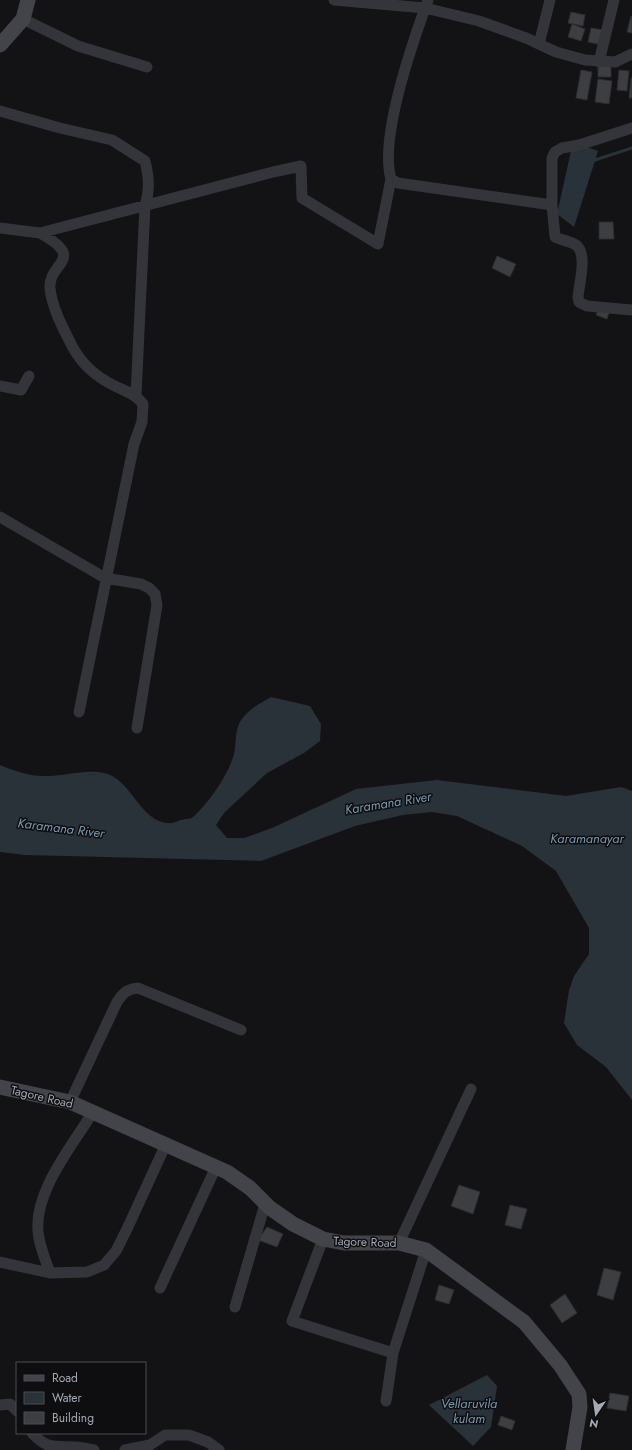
<svg xmlns="http://www.w3.org/2000/svg" width="632" height="1450" font-family="Jost,sans-serif">
<style>
.water{fill:#293239}
.lines{fill:none;stroke-linecap:round;stroke-linejoin:round}
.stream{stroke:#293239;stroke-width:3}
.building{fill:#3d3e42;stroke:#2d2d31}
.street{stroke:#34353a;stroke-width:11}
.secondary{stroke:#42444a;stroke-width:15}
.labels{text-anchor:middle;dominant-baseline:central;stroke-width:3;stroke-linejoin:round;paint-order:stroke}
.street-label{font-size:12px;fill:#a4aab5;stroke:#0e0e10}
.water-label{font-size:13px;font-style:italic;fill:#7a99b1;stroke:#0e0e10}
</style>
<rect width="100%" height="100%" fill="#131315"/>
<path class="water" d="M 573,142 L 598,151 L 574,227 L 557,214 Z
M 271,697 L 310,706 L 321,724 L 320,741 L 304,753 L 267,773 L 224,813 L 216,825 L 227,838 L 244,838 L 272,828 L 356,789 L 437,780 L 566,796 L 621,787 L 632,791 L 632,1100 L 606,1067 L 577,1045 L 564,1023 L 569,990 L 574,976 L 589,954 L 589,928 L 556,871 L 522,846 L 457,816 L 432,812 L 403,815 L 355,826 L 261,861 L 25,855 L 0,852 L 0,765 C 14,771 29,776 44,776 C 64,777 84,769 104,773 C 133,779 140,826 173,823 C 176,822 179,820 182,820 C 186,818 189,820 193,817 C 208,804 229,774 234,754 C 236,745 235,732 239,724 C 245,711 259,704 271,697 Z
M 487,1375 L 497,1386 L 491,1427 L 473,1446 L 429,1405 Z"/>
<g class="lines">
<path class="stream" d="M 592,161 L 632,148"/>
</g>
<path class="building" d="M 571,12 L 585,15 L 583,26 L 568,23 Z
M 631,16 L 632,16 L 632,33 L 627,32 Z
M 572,24 L 585,29 L 581,41 L 568,37 Z
M 591,28 L 610,31 L 607,46 L 588,42 Z
M 598,64 L 611,64 L 611,77 L 598,77 Z
M 581,70 L 592,72 L 587,100 L 576,98 Z
M 619,70 L 629,71 L 627,91 L 617,90 Z
M 631,78 L 632,78 L 632,98 L 629,98 Z
M 598,79 L 612,81 L 609,104 L 595,102 Z
M 599,222 L 613,222 L 614,239 L 599,239 Z
M 497,256 L 516,264 L 510,277 L 492,268 Z
M 600,305 L 610,309 L 607,319 L 596,315 Z
M 459,1185 L 480,1192 L 473,1214 L 451,1206 Z
M 510,1205 L 527,1209 L 521,1229 L 505,1225 Z
M 267,1227 L 283,1234 L 277,1247 L 258,1240 Z
M 604,1268 L 621,1272 L 613,1300 L 597,1295 Z
M 439,1285 L 454,1290 L 449,1304 L 435,1300 Z
M 565,1294 L 577,1313 L 562,1323 L 550,1305 Z
M 610,1393 L 629,1396 L 626,1411 L 607,1408 Z
M 501,1416 L 515,1421 L 512,1430 L 498,1425 Z"/>
<g class="lines">
<path class="street" d="M 334,0 L 425,8 L 479,21 L 526,38 L 556,52 L 585,60 L 615,62 L 632,54
M 428,0 C 413,41 379,138 391,179 L 398,183 L 552,205 L 555,237 C 561,240 570,241 576,245 C 588,254 579,284 578,297 L 579,302 L 587,306 L 632,310
M 23,19 L 78,46 L 147,67
M 539,44 L 550,0
M 599,62 L 614,0
M 0,111 L 60,128 L 112,140 L 145,161 C 149,177 150,190 145,206 L 136,395
M 552,205 L 552,158 L 555,152 L 562,148 L 579,145 L 632,128
M 0,228 L 40,233 L 273,172 L 301,166 L 302,198 L 378,244 L 391,179
M 40,233 C 88,260 48,262 50,288 C 52,308 63,328 72,346 C 81,363 95,376 113,385 C 124,391 135,393 143,404 L 142,422 L 134,444 L 79,712
M 0,386 L 21,390 L 29,376
M 0,517 L 105,578 L 141,584 L 149,588 L 155,594 L 157,605 L 137,728
M 70,1102 L 117,1002 C 123,993 127,989 138,988 L 241,1030
M 323,1239 L 292,1321 L 393,1353
M 399,1243 L 471,1089
M 0,1262 L 50,1273 L 87,1272 L 104,1265 L 116,1251 L 127,1229 L 166,1144
M 50,1273 C 46,1261 41,1250 39,1238 C 30,1196 72,1146 93,1112
M 160,1288 L 216,1167
M 235,1307 L 265,1204
M 386,1401 L 393,1353 L 426,1250
M 0,1405 L 10,1404 L 17,1411
M 32,1433 C 48,1450 54,1446 75,1447 C 81,1447 88,1449 94,1450
M 125,1450 L 150,1445 L 165,1435 L 189,1435 L 208,1442 L 219,1450"/>
<path class="secondary" d="M 0,45 L 23,19 L 28,0
M 0,1087 L 70,1102 L 227,1172 L 250,1188 L 270,1208 L 293,1224 L 323,1239 L 344,1243 L 399,1243 L 426,1250 L 524,1322 L 560,1365 L 579,1394 L 580,1407 L 573,1450"/>
</g>
<g class="labels">
<g class="street-label">
<text transform="translate(42 1097) rotate(13)">Tagore Road</text>
<text transform="translate(365 1242) rotate(2)">Tagore Road</text>
</g>
<g class="water-label">
<text transform="translate(388 803) rotate(-9)">Karamana River</text>
<text transform="translate(61 828) rotate(7)">Karamana River</text>
<text x="587" y="838">Karamanayar</text>
<text x="469" y="1403">Vellaruvila<tspan x="469" dy="15">kulam</tspan></text>
</g>
</g>
<rect x="16" y="1362" width="130" height="72" fill="#0e0e10" stroke="#4a4c52"/>
<rect x="24" y="1375" width="20" height="6" fill="#42444a" stroke="#4a4c52"/>
<text x="52" y="1382" font-size="12" fill="#a4aab5">Road</text>
<rect x="24" y="1392" width="20" height="12" fill="#293239" stroke="#4a4c52"/>
<text x="52" y="1402" font-size="12" fill="#a4aab5">Water</text>
<rect x="24" y="1412" width="20" height="12" fill="#3d3e42" stroke="#4a4c52"/>
<text x="52" y="1422" font-size="12" fill="#a4aab5">Building</text>
<g transform="translate(596 1414) rotate(193)" stroke="#0e0e10" stroke-width="3" paint-order="stroke">
<path d="M0-3L7 15L0 10L-7 15Z" fill="#a4aab5"/>
<text y="-6" font-size="11" font-weight="bold" text-anchor="middle" fill="#a4aab5">N</text>
</g>
</svg>
